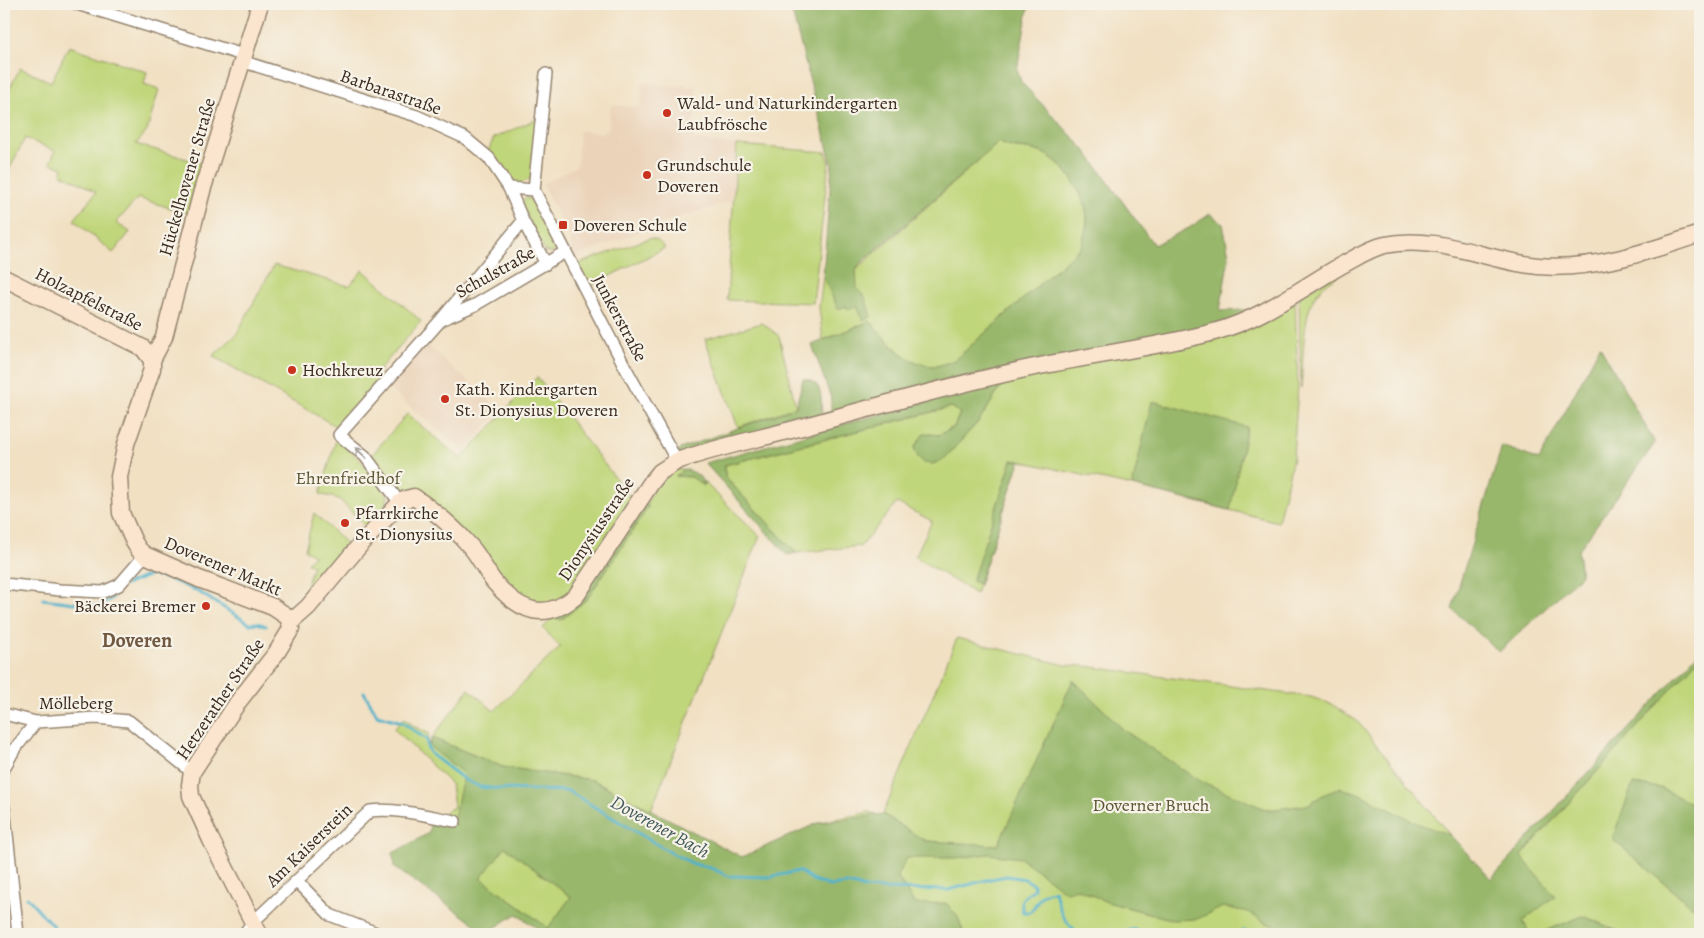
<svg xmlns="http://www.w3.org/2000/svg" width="1704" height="938" font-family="Alegreya,serif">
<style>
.built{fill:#ebd3b9}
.green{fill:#c0d67a;stroke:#7e804c}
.forest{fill:#98b76a;stroke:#6a7044;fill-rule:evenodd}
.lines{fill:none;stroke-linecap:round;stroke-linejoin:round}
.stream{stroke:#4cb1cb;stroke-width:3}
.street-casing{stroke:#968570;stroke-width:14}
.secondary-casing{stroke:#968570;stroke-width:19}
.street{stroke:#fff;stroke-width:11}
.secondary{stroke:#fbe5cf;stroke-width:16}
.oneway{stroke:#a79f9a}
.poi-dot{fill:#c8321e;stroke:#f7f3e8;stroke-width:2}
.labels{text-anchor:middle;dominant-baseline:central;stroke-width:4.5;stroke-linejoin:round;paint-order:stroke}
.street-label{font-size:18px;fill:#3b2a1e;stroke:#f7f3e8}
.poi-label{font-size:18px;fill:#3b2a1e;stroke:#f7f3e8;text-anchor:start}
.park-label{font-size:18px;fill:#5c5535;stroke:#f7f3e8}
.water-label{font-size:19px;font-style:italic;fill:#41595b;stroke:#f7f3e8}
.quarter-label{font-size:20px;font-weight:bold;fill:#705841;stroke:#f7f3e8}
</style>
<rect width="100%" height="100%" fill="#f7f3e8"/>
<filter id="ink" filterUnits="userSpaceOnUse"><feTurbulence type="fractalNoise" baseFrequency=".02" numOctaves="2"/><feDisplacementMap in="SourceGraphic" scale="10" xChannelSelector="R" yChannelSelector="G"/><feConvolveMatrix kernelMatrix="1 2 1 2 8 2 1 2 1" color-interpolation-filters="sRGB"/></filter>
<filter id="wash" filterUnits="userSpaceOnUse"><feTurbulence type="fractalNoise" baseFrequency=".0096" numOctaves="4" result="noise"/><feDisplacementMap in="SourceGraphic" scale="20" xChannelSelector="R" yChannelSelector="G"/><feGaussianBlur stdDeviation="1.12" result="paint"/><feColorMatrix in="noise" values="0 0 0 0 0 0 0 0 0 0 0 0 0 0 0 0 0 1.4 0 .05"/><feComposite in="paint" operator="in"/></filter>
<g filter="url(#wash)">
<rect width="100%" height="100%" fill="#f1e0c2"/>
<path class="built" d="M 642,83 L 696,87 L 693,140 L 737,145 L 732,201 L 661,223 L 575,257 L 571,250 L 570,237 L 542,184 L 577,166 L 580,131 L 602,133 L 608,130 L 611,105 L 641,107 Z
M 426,344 L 501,410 L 464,452 L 388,388 Z"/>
<path class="green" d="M 69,46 L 147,72 L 144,84 L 159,89 L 147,131 L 136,144 L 204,164 L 190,214 L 138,198 L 116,223 L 130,232 L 113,253 L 74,220 L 96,192 L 84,185 L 61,174 L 63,168 L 50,163 L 55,151 L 25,138 L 4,180 L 4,100 L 20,68 L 51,82 Z
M 537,119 L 531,179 L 519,184 L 511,181 L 487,153 L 494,138 Z
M 999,142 C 1012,150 1023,147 1037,151 C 1061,157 1085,192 1087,217 C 1087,228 1084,237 1081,247 L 955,360 C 948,362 939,367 932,366 C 906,364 885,339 870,321 L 823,340 L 819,308 L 823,277 L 856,270 Z
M 737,145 L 826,152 L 829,161 L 813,303 L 727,300 Z
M 525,198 L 532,199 L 555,244 L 556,249 L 553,253 L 545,252 L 521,204 Z
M 650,238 L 657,240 L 665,248 L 590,286 L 578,264 Z
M 274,265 L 349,286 L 363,270 L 421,321 L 375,375 L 380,379 L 337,427 L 213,356 L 236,335 Z
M 1350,266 C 1341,274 1324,284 1317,293 C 1301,316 1304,361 1301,388 L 1299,302 L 1300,296 Z
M 1295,299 L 1298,387 L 1293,458 L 1278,522 L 1132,486 L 1020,461 L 976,594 L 915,557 L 932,521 L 897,503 L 861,546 L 796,553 L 725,477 L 725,465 L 952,407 L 960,413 L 954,427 L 939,435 L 944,459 L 979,421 L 1006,379 Z
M 762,323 L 779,336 L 796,407 L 738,427 L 705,339 Z
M 537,377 L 633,501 L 572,595 L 557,605 L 531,605 L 501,583 L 476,546 L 399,495 L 370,457 L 407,414 L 461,459 Z
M 337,437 L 365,465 L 388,496 L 385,512 L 369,530 L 339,499 L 320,494 Z
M 677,469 L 683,469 L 676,476 L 692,477 L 704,485 L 703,481 L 760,536 L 651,810 L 593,780 L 503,767 L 432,738 L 469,689 L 494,711 L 560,647 L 543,628 L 553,617 L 587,599 L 648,507 L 647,503 L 656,484 Z
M 314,513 L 350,547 L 306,599 L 308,591 L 305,590 L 313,565 L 307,563 L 314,555 L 305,550 Z
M 957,638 L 1065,665 L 1084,666 L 1311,697 L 1331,704 L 1357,721 L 1450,835 L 1448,834 L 1518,934 L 647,934 L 642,931 L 639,934 L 623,934 L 506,847 L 571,897 L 548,928 L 481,878 L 458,821 L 443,813 L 454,807 L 451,784 L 394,729 L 404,718 L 415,727 L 428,733 L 429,746 L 725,871 L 820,822 L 870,812 L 879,817 L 919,843 L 941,842 L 925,841 L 883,814 Z
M 1700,657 L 1700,808 L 1660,788 L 1613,839 L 1700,913 L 1700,930 L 1696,934 L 1624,934 L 1583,916 L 1538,934 L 1530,934 L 1523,921 L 1521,856 Z"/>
<path class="forest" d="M 790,4 L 1029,4 L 1017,70 L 1021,82 L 1085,150 L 1154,245 L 1189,228 L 1210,214 L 1223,224 L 1229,256 L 1220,311 L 1245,310 L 1245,317 L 677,455 L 680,449 L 796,407 L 803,379 C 823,380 821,398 822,414 L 831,412 L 831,398 L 812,345 L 870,321 C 885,339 906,364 932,366 C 939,367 948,362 955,360 L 1081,247 C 1084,237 1087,228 1087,217 C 1085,192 1061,157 1037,151 C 1023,147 1012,150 999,142 L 859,265 L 856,270 L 857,289 L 865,297 L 871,317 L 863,320 L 857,306 L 848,310 L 846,306 L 838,309 L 823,277 L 832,165 Z
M 1600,346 L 1655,443 L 1578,551 L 1581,575 L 1499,652 L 1452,609 L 1502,446 L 1539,460 Z
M 1006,379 L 979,421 L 944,459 L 933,464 L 924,463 L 918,457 L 914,448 L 924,433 L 939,435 L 954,427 L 960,413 L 952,407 L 725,465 L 725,477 L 796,553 L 787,555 L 705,463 Z
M 1152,401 L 1247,427 L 1230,510 L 1132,486 Z
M 1012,460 L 1020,461 L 979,584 L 972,581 Z
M 683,469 C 693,471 702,475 704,486 L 692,477 L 676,476 Z
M 647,503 L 648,507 L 587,599 L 561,620 L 553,617 Z
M 1700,651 L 1700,657 L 1521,856 L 1555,896 L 1523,921 L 1530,934 L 1300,934 L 1265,923 L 1248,912 L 1223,907 L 1197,919 L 1174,920 L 1107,902 L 1078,889 L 1066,892 L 1021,858 L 989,854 L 958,858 L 907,858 L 897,876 L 915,904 L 946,903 L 958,917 L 964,934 L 645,934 L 640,931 L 637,934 L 546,934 L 516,914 L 487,933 L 394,867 L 393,853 L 429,833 L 431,818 L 453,821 L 464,774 L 429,746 L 432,738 L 503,767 L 593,780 L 742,857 L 818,823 L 883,814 L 925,841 L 998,845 L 1073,680 L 1125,731 L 1198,780 L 1267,810 L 1307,805 L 1323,795 L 1340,788 L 1358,793 L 1419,824 L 1450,835 L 1491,879 ZM 505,847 L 571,897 L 548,928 L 481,878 Z
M 1633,784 L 1660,788 L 1700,808 L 1700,913 L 1612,839 Z
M 1583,916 L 1624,934 L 1538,934 Z"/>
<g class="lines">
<path class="stream" d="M 125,585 L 150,575 L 169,579 L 197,591 L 250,624 L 257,623 L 266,626
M 43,599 L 98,606 L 111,599 L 118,589
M 364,692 L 377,715 L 402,722 L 427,740 L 427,747 L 432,755 L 465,780 L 480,787 L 501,789 L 568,791 L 673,854 L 694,864 L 711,868 L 728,876 L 770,877 L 799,871 L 813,880 L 830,886 L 847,884 L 865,888 L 880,889 L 948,890 L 991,879 L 1007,876 L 1025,879 L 1033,884 L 1034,889 C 1024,898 1019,897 1023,912 L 1030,912 C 1040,902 1037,892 1055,891 C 1060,913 1062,919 1079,934
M 27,897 L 60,934
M 1123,934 C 1131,927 1139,930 1148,934
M 1239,934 L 1244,931 L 1252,934"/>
</g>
</g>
<g filter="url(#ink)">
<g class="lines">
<defs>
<path id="street" d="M 77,4 L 243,55
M 241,61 L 417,116 L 465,138 L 489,158 L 509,188 L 523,221 L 546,264
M 509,188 L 534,190
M 534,190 L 625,367 L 677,461
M 534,190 L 546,74
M 443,319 L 475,305 L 565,252
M 400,503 L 365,456 L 339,435 L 440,321 L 523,221
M 4,584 L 60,590 L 103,592 L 119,585 L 145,555
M 4,714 L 36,722 L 96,718 L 129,721 L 192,772
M 4,768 L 14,750 L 36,722
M 4,807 L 18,934
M 297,881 L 330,915 L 379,934
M 244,934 L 252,923 L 370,811 C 398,808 428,816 455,821"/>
<path id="secondary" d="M 4,278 L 143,348 L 152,360 L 152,369 L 126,444 L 119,477 L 121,513 L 134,542 L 139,550 L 145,555 L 199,579 L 273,607 L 288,617 L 290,623 L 291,629 L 277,652 L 238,702 L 192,772 L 190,785 L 191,796 L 211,840 L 259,934
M 152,360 L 164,337 L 202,191 L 260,4
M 365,540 L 400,503 L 406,499 L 414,497 C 434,511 453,526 469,545 C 480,556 485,571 495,583 C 520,612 545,622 576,596 L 651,483 L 660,472 L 677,461 C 714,448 753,440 791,430 C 870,408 949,386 1030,368 C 1091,355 1154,348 1214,332 C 1262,319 1300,289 1342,265 C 1356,258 1370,248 1385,245 C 1438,234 1486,261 1538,266 C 1592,271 1650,251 1700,234
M 290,623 L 308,607 L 360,545"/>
</defs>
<use href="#street" class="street-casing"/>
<use href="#secondary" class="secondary-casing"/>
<use href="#street" class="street"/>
<use href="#secondary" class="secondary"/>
</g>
<defs><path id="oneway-shaft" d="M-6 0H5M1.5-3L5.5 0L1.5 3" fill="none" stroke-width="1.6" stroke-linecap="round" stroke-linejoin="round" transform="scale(1.25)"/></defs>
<use class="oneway" href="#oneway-shaft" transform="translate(361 453) rotate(-137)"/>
</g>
<g class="poi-dot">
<circle cx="667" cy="113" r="5"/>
<circle cx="647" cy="175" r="5"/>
<rect x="558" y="220" width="10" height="10" rx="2.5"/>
<circle cx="292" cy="370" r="5"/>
<circle cx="445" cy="399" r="5"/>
<circle cx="345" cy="523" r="5"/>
<circle cx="206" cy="606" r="5"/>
</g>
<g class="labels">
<g class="street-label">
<text transform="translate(391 92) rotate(19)">Barbarastraße</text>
<text transform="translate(187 177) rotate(-74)">Hückelhovener Straße</text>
<text transform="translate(495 272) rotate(-29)">Schulstraße</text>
<text transform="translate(89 299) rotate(27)">Holzapfelstraße</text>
<text transform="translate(620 318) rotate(62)">Junkerstraße</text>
<text transform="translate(596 529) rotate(-56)">Dionysiusstraße</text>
<text transform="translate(223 566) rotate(23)">Doverener Markt</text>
<text transform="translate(220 699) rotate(-56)">Hetzerather Straße</text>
<text x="76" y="703">Mölleberg</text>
<text transform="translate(309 845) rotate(-44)">Am Kaiserstein</text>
</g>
<g class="poi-label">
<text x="677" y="103">Wald- und Naturkindergarten<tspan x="677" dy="21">Laubfrösche</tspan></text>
<text x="657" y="165">Grundschule<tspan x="657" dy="21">Doveren</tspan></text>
<text x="573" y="225">Doveren Schule</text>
<text x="302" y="370">Hochkreuz</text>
<text x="455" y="389">Kath. Kindergarten<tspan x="455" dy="21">St. Dionysius Doveren</tspan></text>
<text x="355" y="513">Pfarrkirche<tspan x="355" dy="21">St. Dionysius</tspan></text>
<text x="196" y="606" text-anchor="end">Bäckerei Bremer</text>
</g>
<g class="park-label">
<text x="348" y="478">Ehrenfriedhof</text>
<text x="1151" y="805">Doverner Bruch</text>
</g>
<g class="water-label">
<text transform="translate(660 827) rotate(29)">Doverener Bach</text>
</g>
<g class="quarter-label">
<text x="137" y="640">Doveren</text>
</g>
</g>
<rect width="1704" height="938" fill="none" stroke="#f7f3e8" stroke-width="20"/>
</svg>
